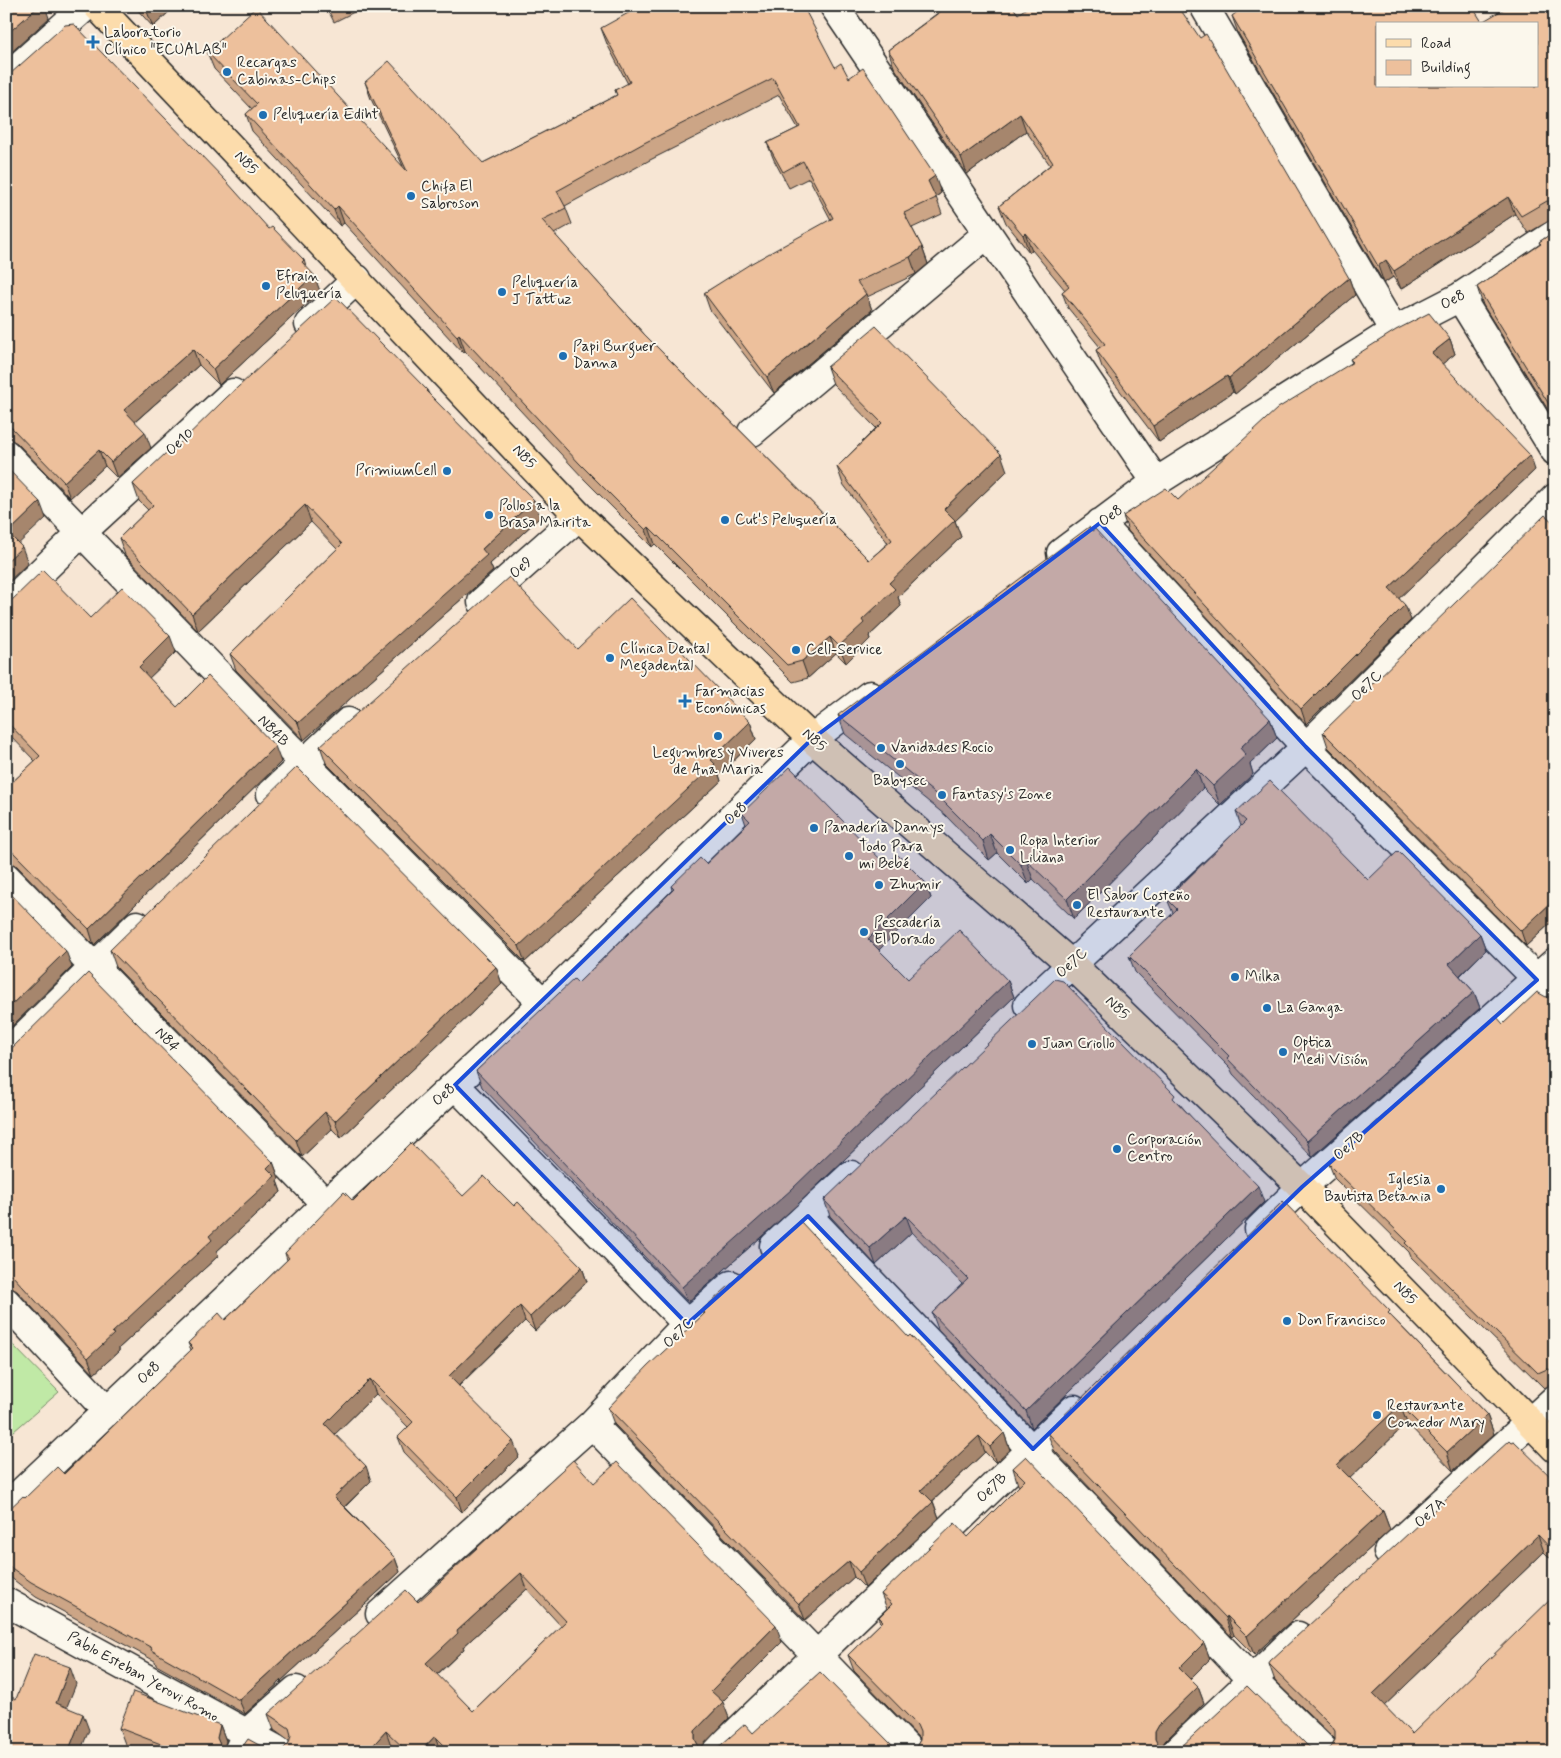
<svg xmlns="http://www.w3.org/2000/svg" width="1561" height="1758" font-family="Mynerve,sans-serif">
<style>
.park{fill:#c0e9a6;stroke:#768a68}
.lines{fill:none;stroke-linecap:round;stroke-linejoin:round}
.minor-casing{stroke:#2b2b2b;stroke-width:31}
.major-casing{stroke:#2b2b2b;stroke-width:31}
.minor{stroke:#fbf7ec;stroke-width:28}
.major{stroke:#fcdcac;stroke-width:28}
.wall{fill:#cca586;stroke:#2b2b2b;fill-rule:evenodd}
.shaded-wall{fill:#a6866d;stroke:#2b2b2b}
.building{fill:#edc09c;stroke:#2b2b2b;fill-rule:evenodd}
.marked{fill:#1d4ed8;fill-opacity:0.2;stroke:#1d4ed8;stroke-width:4;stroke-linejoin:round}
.poi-dot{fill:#1f6fb2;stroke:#fbf7ec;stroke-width:2}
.labels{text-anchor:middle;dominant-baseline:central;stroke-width:4;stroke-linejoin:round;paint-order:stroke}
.poi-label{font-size:15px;fill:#2b2b2b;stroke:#fbf7ec;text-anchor:start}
.street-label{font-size:15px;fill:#2b2b2b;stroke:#fbf7ec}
</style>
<rect width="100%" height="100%" fill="#f7e6d4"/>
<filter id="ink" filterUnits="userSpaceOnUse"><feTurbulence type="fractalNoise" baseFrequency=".02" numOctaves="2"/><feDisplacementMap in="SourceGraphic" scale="10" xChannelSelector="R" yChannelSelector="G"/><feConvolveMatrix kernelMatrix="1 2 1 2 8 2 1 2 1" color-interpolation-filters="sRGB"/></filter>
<g filter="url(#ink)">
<path class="park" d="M 6,1338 L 59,1392 L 6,1438 Z"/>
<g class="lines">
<defs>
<path id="minor" d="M 834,6 L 1156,482
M 1204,6 L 1394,331
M 6,78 L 86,6
M 1460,297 L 1555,451
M 309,324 L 357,279
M 752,432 L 987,234
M 6,454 L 303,762 L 543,1003
M 1100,523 L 1306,747 L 1555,997
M 1061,553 L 1156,482 L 1394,331 L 1460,297 L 1555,234
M 482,602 L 579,516
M 6,606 L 81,533 L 233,393
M 271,794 L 348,722
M 6,877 L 326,1204
M 1028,1005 L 1306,747 L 1555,498
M 6,1054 L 137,925
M 455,1085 L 687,1324
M 808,1216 L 1251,1679 L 1326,1752
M 1259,1229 L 1302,1187 L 1555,962
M 774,1246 L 851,1175
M 6,1302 L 108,1412
M 592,1424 L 911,1752
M 6,1507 L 326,1204 L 543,1003 L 812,739 L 870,695
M 1388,1552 L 1555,1399
M 6,1602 L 281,1752
M 380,1614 L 592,1424 L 687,1324 L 731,1285
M 238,1752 L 246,1734 L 296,1690
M 716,1752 L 1074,1409
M 1176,1752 L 1298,1636"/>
<path id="major" d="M 97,6 L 579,516 L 812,739 L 1071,964 L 1302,1187 L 1555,1448"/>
</defs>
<use href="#minor" class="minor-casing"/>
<use href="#major" class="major-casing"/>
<use href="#minor" class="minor"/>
<use href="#major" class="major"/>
</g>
<path class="wall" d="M 134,6 L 175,6 L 153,27 Z
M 326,6 L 366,6 L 334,22 Z
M 947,6 L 1012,6 L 1018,14 L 1349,278 L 1355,295 L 1235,394 L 1233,392 L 1159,442 L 1102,367 L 1096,350 L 1100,347 L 1068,308 L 1062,292 L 1065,290 L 1032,250 L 1029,252 L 1006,223 L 999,206 L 1050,165 L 1026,131 L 967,174 L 894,67 L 888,50 Z
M 1555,12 L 1555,219 L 1554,218 L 1528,233 L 1515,214 L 1401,289 L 1393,277 L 1384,283 L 1238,33 L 1232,16 L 1482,22 Z
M 601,28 L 835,67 L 849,78 L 941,193 L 936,197 L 942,214 L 912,228 L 922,247 L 928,264 L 916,274 L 867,297 L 872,310 L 774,393 L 710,310 L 704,293 L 831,220 L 809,178 L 789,188 L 774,160 L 767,143 L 798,128 L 779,95 L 650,160 L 565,206 L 572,224 L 554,234 L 644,334 L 869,560 L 888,543 L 843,484 L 837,467 L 876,428 L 833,384 L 827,367 L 1007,471 L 955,521 L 961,537 L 898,597 L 901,606 L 869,636 L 870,639 L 846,663 L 836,653 L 808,678 L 793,682 L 655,544 L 652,547 L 585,480 L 465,351 L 463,353 L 344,223 L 340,226 L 252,131 L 246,114 L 252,109 L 214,69 L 207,52 L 403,166 L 371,99 L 365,82 L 483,163 L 617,95 L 615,90 L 628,84 L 607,44 Z
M 6,76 L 269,229 L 304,260 L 306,267 L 320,291 L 219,385 L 199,365 L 135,422 L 151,448 L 117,478 L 105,466 L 70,498 L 17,443 L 10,439 L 6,439 Z
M 1555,231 L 1555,421 L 1483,305 L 1477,287 L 1540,244 L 1539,242 Z
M 1450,339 L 1455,354 L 1442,364 L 1535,470 L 1399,598 L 1411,620 L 1306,724 L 1128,531 L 1123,516 L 1178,500 L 1352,363 L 1350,359 Z
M 427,390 L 429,394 L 540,517 L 490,564 L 493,571 L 304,740 L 236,670 L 230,654 L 337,549 L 311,522 L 198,631 L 125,555 L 119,538 L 148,510 L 139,501 L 133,484 L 168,455 Z
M 1555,524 L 1555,919 L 1526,946 L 1328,747 L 1323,732 Z
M 6,604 L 90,618 L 176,652 L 149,678 L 177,707 L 281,762 L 94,945 L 17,866 L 11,862 L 6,862 L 6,788 L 35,761 L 6,731 Z
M 577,649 L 750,722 L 756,739 L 719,775 L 721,781 L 525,962 L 326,763 L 320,746 Z
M 838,715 L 1270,719 L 1277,738 L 1250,764 L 1253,774 L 1220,805 L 1203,788 L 1074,919 L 1033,879 L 1028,884 L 997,853 L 989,860 L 945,815 L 845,734 Z
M 1236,812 L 1368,880 L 1480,934 L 1486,950 L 1460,976 L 1474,992 L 1480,1008 L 1312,1157 L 1233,1074 L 1230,1068 L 1135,972 L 1129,956 L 1173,913 L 1167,899 L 1241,826 Z
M 742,813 L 886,865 L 925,882 L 931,898 L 879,950 L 908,979 L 1008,981 L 1014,997 L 797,1205 L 688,1302 L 482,1087 L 476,1071 L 578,983 L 672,890 L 671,886 L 706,864 L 746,825 Z
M 110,950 L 496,967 L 502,984 L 341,1138 L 332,1129 L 302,1157 L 116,967 Z
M 1546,997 L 1555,997 L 1555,1384 L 1552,1384 L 1544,1388 L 1411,1257 L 1409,1252 L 1335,1179 L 1329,1164 L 1503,1024 Z
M 6,1052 L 273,1162 L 279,1178 L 277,1181 L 281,1192 L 217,1251 L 218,1256 L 119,1348 L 119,1351 L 94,1374 L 17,1291 L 10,1287 L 6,1287 Z
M 1178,1102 L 1264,1202 L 1032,1428 L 938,1329 L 932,1313 L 962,1284 L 912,1232 L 876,1265 L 830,1216 L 824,1200 Z
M 463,1196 L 514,1206 L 582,1267 L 587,1282 L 535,1331 L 525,1321 L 459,1386 L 519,1456 L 462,1512 L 404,1452 L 398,1437 L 408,1427 L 376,1394 L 335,1434 L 371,1481 L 345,1507 L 395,1558 L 400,1572 L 245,1714 L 156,1665 L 155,1661 L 36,1597 L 6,1574 L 6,1512 L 25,1498 L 64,1474 L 191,1350 L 188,1343 L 225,1320 L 287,1260 L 285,1253 L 353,1201 Z
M 702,1310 L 908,1337 L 1004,1433 L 1010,1450 L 996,1463 L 985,1452 L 933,1501 L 939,1518 L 865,1588 L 854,1577 L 805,1620 L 614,1424 L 608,1408 L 704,1314 Z
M 1393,1318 L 1487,1415 L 1494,1434 L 1453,1471 L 1407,1423 L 1350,1478 L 1383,1511 L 1390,1530 L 1254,1655 L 1234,1635 L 1232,1637 L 1054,1450 L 1047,1432 Z
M 1013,1468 L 1204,1643 L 1210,1659 L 1190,1679 L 1198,1687 L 1204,1703 L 1165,1741 L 1161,1748 L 1166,1751 L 1309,1747 L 1316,1751 L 1324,1751 L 1331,1747 L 1335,1739 L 1275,1681 L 1269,1664 L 1555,1481 L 1555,1563 L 1544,1552 L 1384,1706 L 1412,1734 L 1555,1752 L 396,1752 L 392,1748 L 388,1752 L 145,1752 L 125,1744 L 119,1728 L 220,1725 L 226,1741 L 224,1748 L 226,1750 L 234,1751 L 268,1750 L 276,1751 L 283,1749 L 289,1743 L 289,1741 L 274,1730 L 268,1714 L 418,1602 L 594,1483 L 782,1642 L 722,1702 L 729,1718 L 701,1748 L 706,1751 L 714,1751 L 753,1733 L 894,1747 L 900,1751 L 908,1751 L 916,1747 L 920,1740 L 920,1739 L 854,1671 L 848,1655 L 881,1623 L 879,1617 L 887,1609 L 881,1594 L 968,1537 L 1020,1486 L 1018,1485 ZM 527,1589 L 561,1626 L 473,1711 L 437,1675 L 464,1649 L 463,1647 Z"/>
<path class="shaded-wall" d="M 39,6 L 45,6 L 49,18 L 6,57 L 6,35 Z
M 149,6 L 175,6 L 153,27 L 146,9 Z
M 1020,114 L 1026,131 L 967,174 L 961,157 Z
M 935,176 L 941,193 L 934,198 L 928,181 Z
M 1508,197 L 1515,214 L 1401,289 L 1394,271 Z
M 338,206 L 344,223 L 340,226 L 334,210 Z
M 1025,233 L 1032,250 L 1029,252 L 1023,235 Z
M 922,247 L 928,264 L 916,274 L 910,257 Z
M 1386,260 L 1393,277 L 1384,283 L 1378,266 Z
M 314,275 L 320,291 L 219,385 L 213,369 Z
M 1349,278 L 1355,295 L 1235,394 L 1229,378 Z
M 866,294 L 872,310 L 774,393 L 767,377 Z
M 459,334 L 465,351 L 463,353 L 457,336 Z
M 1450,339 L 1455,354 L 1437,368 L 1432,353 Z
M 193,349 L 199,365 L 130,426 L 124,410 Z
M 1227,376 L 1233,392 L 1159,442 L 1153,426 Z
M 145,432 L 151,448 L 117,478 L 111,462 Z
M 99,450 L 105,466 L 70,498 L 64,482 Z
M 1001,454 L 1007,471 L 955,521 L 961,537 L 898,597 L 901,606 L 869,636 L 870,639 L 846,663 L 839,646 L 862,620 L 944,509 Z
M 1530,455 L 1535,470 L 1394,603 L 1389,588 Z
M 534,500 L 540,517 L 490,564 L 493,571 L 304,740 L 298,723 Z
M 40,502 L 46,518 L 13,549 L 8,533 Z
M 305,505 L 311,522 L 198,631 L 192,614 Z
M 649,527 L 655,544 L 652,547 L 646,530 Z
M 22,547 L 28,563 L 6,584 L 6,562 Z
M 1405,605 L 1411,620 L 1306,724 L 1301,709 Z
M 170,636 L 176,652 L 144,683 L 139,667 Z
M 830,637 L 836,653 L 808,678 L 802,661 Z
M 1270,719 L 1277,738 L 1250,764 L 1253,774 L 1220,805 L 1213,786 L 1240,748 Z
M 750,722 L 756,739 L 719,775 L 721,781 L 525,962 L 519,946 Z
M 275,746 L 281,762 L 94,945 L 89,929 Z
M 1196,769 L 1203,788 L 1074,919 L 1067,899 Z
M 990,834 L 997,853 L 989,860 L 983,841 Z
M 1026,860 L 1033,879 L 1028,884 L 1021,865 Z
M 925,882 L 931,898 L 874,955 L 868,939 Z
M 1555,899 L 1555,919 L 1526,946 L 1521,931 Z
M 1480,934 L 1486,950 L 1455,980 L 1449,964 Z
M 66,951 L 72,967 L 6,1032 L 6,1010 Z
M 496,967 L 502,984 L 341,1138 L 335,1121 Z
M 1008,981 L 1014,997 L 797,1205 L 688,1302 L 682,1287 Z
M 1474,992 L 1480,1008 L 1312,1157 L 1307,1141 Z
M 325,1112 L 332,1129 L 302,1157 L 296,1140 Z
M 273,1162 L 279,1178 L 277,1181 L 281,1192 L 217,1251 L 218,1256 L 119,1348 L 119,1351 L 94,1374 L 88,1358 L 112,1333 L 209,1236 L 267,1168 Z
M 1258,1186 L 1264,1202 L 1032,1428 L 1026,1411 Z
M 906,1216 L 912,1232 L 876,1265 L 870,1248 Z
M 582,1267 L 587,1282 L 535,1331 L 530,1317 Z
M 520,1306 L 525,1321 L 454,1390 L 449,1376 Z
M 370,1379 L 376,1394 L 330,1439 L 325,1424 Z
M 1400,1405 L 1407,1423 L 1344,1484 L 1337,1465 Z
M 1487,1415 L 1494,1434 L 1453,1471 L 1447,1452 Z
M 1004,1433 L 1010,1450 L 996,1463 L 990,1447 Z
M 979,1436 L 985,1452 L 927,1506 L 921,1490 Z
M 513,1441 L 519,1456 L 462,1512 L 457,1497 Z
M 366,1466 L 371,1481 L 340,1511 L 334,1497 Z
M 933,1502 L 939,1518 L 865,1588 L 859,1572 Z
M 1383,1511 L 1390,1530 L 1254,1655 L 1247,1636 Z
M 1538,1535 L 1544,1552 L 1379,1711 L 1373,1694 Z
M 395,1558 L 400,1572 L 245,1714 L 239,1700 Z
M 849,1561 L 854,1577 L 805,1620 L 799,1604 Z
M 521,1573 L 527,1589 L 463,1647 L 464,1649 L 432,1679 L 426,1663 L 457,1631 Z
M 1227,1616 L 1234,1635 L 1232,1637 L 1226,1618 Z
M 776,1625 L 782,1642 L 717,1707 L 711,1691 Z
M 1204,1643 L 1210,1659 L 1185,1684 L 1179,1668 Z
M 70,1667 L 76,1684 L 62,1719 L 56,1703 Z
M 1198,1687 L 1204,1703 L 1165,1741 L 1161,1748 L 1161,1752 L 1155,1739 L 1155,1732 L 1159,1725 Z
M 723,1702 L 729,1718 L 701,1747 L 701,1752 L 695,1739 L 695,1731 Z
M 83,1714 L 89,1730 L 80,1752 L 68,1752 Z
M 220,1725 L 226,1741 L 223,1752 L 217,1738 Z
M 386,1731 L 392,1748 L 388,1752 L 367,1752 Z
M 435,1736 L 441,1752 L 420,1752 Z"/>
<path class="building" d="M 6,6 L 39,6 L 6,35 Z
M 641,6 L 803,6 L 835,67 L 841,63 L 849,78 L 863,68 L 935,176 L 928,181 L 936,198 L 904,213 L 922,247 L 910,257 L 857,282 L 866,294 L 767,377 L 704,293 L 750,264 L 833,218 L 803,161 L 783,172 L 767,143 L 800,127 L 773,78 L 644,143 L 557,191 L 566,208 L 542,220 L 644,334 L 869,560 L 892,540 L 837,467 L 882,423 L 827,367 L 876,326 L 1001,454 L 944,509 L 955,520 L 889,583 L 895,589 L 862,620 L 864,623 L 839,646 L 830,637 L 802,661 L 787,665 L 649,527 L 646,530 L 579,463 L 459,334 L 457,336 L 338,206 L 334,210 L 246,114 L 257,104 L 207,52 L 256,7 L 407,171 L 365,82 L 389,61 L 483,163 L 617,95 L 615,90 L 630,82 L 601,28 Z
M 948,6 L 1012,6 L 1018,14 L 1029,6 L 1178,6 L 1200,38 L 1206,34 L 1349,278 L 1229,378 L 1227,376 L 1153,426 L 1096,350 L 1105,344 L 1062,292 L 1069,286 L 1025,233 L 1023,235 L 999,206 L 1053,163 L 1020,114 L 961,157 L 888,50 Z
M 1245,6 L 1472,6 L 1482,22 L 1509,6 L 1551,6 L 1555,12 L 1555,202 L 1547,201 L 1521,216 L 1508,197 L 1394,271 L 1386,260 L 1378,266 L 1232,16 ZM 1377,24 L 1537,24 L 1537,86 L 1377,86 Z
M 74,24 L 227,182 L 269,229 L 272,227 L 304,260 L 302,262 L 314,275 L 213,369 L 193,349 L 124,410 L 145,432 L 111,462 L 99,450 L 64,482 L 11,427 L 6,424 L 6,76 L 10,74 L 65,25 Z
M 1555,231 L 1555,414 L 1477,287 L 1541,244 L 1539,242 Z
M 336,297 L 427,390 L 426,391 L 534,500 L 482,549 L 487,555 L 298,723 L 230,654 L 342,544 L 305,505 L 192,614 L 119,538 L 153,505 L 133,484 L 166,453 L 168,455 L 226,398 Z
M 1429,313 L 1450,339 L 1432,353 L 1530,455 L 1389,588 L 1405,605 L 1301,709 L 1123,516 L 1166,488 L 1178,500 L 1278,408 L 1353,362 L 1350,359 L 1396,330 Z
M 6,467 L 40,502 L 8,533 L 22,547 L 6,562 Z
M 1545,515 L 1555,524 L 1555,899 L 1521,931 L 1323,732 Z
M 1089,527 L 1092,531 L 1095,529 L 1270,719 L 1240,748 L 1246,755 L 1213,786 L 1196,769 L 1067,899 L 1026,860 L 1021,865 L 990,834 L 983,841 L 938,796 L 838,715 Z
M 43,570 L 90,618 L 122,587 L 170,636 L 139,667 L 177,707 L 208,676 L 275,746 L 89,929 L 11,850 L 6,847 L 6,788 L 40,756 L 6,721 L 6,604 L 11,601 Z
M 509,577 L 577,649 L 630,598 L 750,722 L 711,760 L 715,764 L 519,946 L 320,746 Z
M 297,767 L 496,967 L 335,1121 L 325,1112 L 296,1140 L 110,950 Z
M 790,767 L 886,865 L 897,854 L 925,882 L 868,939 L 908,979 L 959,930 L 1008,981 L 792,1189 L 682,1287 L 476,1071 L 574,979 L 578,983 L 674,889 L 671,886 L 700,858 L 706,864 L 750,821 L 742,813 Z
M 1270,781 L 1368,880 L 1398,851 L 1480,934 L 1449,964 L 1474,992 L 1307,1141 L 1227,1058 L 1229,1056 L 1129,956 L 1177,909 L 1167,899 L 1246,821 L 1236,812 Z
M 6,889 L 66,951 L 6,1010 Z
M 88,973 L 273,1162 L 267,1168 L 275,1176 L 209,1236 L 212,1240 L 112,1333 L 114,1334 L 88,1358 L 12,1275 L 6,1272 L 6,1052 L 11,1049 Z
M 1055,979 L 1063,981 L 1175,1095 L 1173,1098 L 1258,1186 L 1026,1411 L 932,1313 L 968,1279 L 906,1216 L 870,1248 L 824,1200 Z
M 1537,992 L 1546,997 L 1555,997 L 1555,1370 L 1547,1369 L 1538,1373 L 1405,1243 L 1407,1241 L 1329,1164 L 1496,1016 L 1503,1024 Z
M 411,1143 L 463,1196 L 484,1176 L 514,1206 L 518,1202 L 582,1267 L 530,1317 L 520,1306 L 449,1376 L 513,1441 L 457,1497 L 398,1437 L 413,1422 L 370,1379 L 325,1424 L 366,1466 L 334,1497 L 395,1558 L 239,1700 L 151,1650 L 152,1648 L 31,1582 L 6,1564 L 6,1512 L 23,1496 L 25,1498 L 57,1467 L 64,1474 L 193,1348 L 188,1343 L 219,1313 L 225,1320 L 289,1258 L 285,1253 L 344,1192 L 353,1201 Z
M 1283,1201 L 1390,1311 L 1388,1313 L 1487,1415 L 1447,1452 L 1400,1405 L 1337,1465 L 1383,1511 L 1247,1636 L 1227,1616 L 1226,1618 L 1047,1432 Z
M 801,1222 L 908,1337 L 910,1335 L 1004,1433 L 990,1447 L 979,1436 L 921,1490 L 933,1502 L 859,1572 L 849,1561 L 799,1604 L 608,1408 L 648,1366 L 705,1313 L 702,1310 Z
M 1510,1440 L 1512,1442 L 1514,1441 L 1555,1481 L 1555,1553 L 1538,1535 L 1373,1694 L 1412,1734 L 1555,1595 L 1555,1752 L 451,1752 L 435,1736 L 420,1752 L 408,1752 L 386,1731 L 367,1752 L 173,1752 L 174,1749 L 119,1728 L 133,1692 L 220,1725 L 217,1738 L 220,1745 L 226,1750 L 234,1751 L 241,1749 L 248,1739 L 268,1750 L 276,1751 L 283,1749 L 289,1743 L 291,1735 L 289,1728 L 268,1714 L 406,1590 L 418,1602 L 573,1460 L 594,1483 L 617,1462 L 776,1625 L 711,1691 L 723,1702 L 695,1731 L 695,1739 L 699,1747 L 706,1751 L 714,1751 L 745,1724 L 753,1733 L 820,1672 L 894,1747 L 900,1751 L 908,1751 L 916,1747 L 920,1740 L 920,1732 L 917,1725 L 848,1655 L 883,1621 L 879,1617 L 892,1604 L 881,1594 L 955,1523 L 968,1537 L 1025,1480 L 1013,1468 L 1026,1456 L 1204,1643 L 1179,1668 L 1198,1687 L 1159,1725 L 1155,1732 L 1155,1739 L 1159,1747 L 1166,1751 L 1174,1751 L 1181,1747 L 1247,1686 L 1309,1747 L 1316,1751 L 1324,1751 L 1331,1747 L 1335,1740 L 1335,1731 L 1331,1725 L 1269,1664 L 1270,1661 ZM 521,1573 L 566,1621 L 473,1711 L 426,1663 L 458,1633 L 457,1631 Z
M 34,1654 L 70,1667 L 56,1703 L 83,1714 L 68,1752 L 6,1752 L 6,1695 L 16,1699 Z"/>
</g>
<path class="marked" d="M 1100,523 L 1306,747 L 1537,980 L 1302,1187 L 1033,1449 L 808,1216 L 687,1324 L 455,1085 L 812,739 Z"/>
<g class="poi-dot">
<path d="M90.5 34.5h5v5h5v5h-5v5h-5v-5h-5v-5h5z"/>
<circle cx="227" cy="72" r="5"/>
<circle cx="263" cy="115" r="5"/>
<circle cx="411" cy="196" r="5"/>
<circle cx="266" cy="286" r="5"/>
<circle cx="502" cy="292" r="5"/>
<circle cx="563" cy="356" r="5"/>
<circle cx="447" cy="471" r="5"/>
<circle cx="489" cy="515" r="5"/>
<circle cx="725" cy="520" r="5"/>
<circle cx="796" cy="650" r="5"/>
<circle cx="610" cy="658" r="5"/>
<path d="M682.5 693.5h5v5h5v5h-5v5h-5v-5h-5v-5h5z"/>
<circle cx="718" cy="736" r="5"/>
<circle cx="881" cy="748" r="5"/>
<circle cx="900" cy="764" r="5"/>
<circle cx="942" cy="795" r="5"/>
<circle cx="814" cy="828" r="5"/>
<circle cx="1010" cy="850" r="5"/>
<circle cx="849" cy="856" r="5"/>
<circle cx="879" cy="885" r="5"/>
<circle cx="1077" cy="905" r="5"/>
<circle cx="864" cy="932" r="5"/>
<circle cx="1235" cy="977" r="5"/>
<circle cx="1267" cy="1008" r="5"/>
<circle cx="1032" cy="1044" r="5"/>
<circle cx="1283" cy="1052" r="5"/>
<circle cx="1117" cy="1149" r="5"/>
<circle cx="1441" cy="1189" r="5"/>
<circle cx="1287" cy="1321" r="5"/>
<circle cx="1377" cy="1415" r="5"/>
</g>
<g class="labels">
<g class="poi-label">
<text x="104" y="33">Laboratorio<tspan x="104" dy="17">Clínico "ECUALAB"</tspan></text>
<text x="237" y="63">Recargas<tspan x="237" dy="17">Cabinas-Chips</tspan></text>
<text x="273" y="115">Peluquería Ediht</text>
<text x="421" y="187">Chifa El<tspan x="421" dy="17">Sabroson</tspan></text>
<text x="276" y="277">Efrain<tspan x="276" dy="17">Peluquería</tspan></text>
<text x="512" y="283">Peluquería<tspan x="512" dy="17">J Tattuz</tspan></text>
<text x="573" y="347">Papi Burguer<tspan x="573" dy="17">Danna</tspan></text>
<text x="437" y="471" text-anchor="end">PrimiumCell</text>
<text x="499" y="506">Pollos a la<tspan x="499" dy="17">Brasa Mairita</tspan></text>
<text x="735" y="520">Cut's Peluquería</text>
<text x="620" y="649">Clínica Dental<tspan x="620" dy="17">Megadental</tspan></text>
<text x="806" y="650">Cell-Service</text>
<text x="695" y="692">Farmacias<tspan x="695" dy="17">Económicas</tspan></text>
<text x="891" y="748">Vanidades Rocio</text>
<text x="718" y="753" text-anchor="middle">Legumbres y Viveres<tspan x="718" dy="17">de Ana Maria</tspan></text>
<text x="900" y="781" text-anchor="middle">Babysec</text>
<text x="952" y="795">Fantasy's Zone</text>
<text x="824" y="828">Panadería Dannys</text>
<text x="1020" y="841">Ropa Interior<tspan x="1020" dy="17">Liliana</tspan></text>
<text x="859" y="847">Todo Para<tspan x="859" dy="17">mi Bebé</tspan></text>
<text x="889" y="885">Zhumir</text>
<text x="1087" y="896">El Sabor Costeño<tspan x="1087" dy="17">Restaurante</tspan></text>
<text x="874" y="923">Pescadería<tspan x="874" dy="17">El Dorado</tspan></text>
<text x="1245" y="977">Milka</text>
<text x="1277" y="1008">La Ganga</text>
<text x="1293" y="1043">Optica<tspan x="1293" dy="17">Medi Visión</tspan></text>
<text x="1042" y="1044">Juan Criollo</text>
<text x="1127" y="1140">Corporación<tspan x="1127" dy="17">Centro</tspan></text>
<text x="1431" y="1180" text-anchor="end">Iglesia<tspan x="1431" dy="17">Bautista Betania</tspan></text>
<text x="1297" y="1321">Don Francisco</text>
<text x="1387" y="1406">Restaurante<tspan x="1387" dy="17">Comedor Mary</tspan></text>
</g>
<g class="street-label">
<text transform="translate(246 163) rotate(46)">N85</text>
<text transform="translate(1453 300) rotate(-29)">Oe8</text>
<text transform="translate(180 442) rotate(-43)">Oe10</text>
<text transform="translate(524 457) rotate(47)">N85</text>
<text transform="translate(1111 516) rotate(-36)">Oe8</text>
<text transform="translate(521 568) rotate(-42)">Oe9</text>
<text transform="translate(1367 686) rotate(-45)">Oe7C</text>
<text transform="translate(273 731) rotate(46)">N84B</text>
<text transform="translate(814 740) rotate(42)">N85</text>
<text transform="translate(736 814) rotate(-45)">Oe8</text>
<text transform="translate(1072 963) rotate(-43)">Oe7C</text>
<text transform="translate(1117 1008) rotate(44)">N85</text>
<text transform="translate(167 1040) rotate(46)">N84</text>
<text transform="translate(444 1095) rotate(-43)">Oe8</text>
<text transform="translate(1349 1146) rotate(-42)">Oe7B</text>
<text transform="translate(1405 1293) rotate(46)">N85</text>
<text transform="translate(679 1333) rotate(-45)">Oe7C</text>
<text transform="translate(149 1373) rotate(-44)">Oe8</text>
<text transform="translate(992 1488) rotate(-44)">Oe7B</text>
<text transform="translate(1430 1513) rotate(-43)">Oe7A</text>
<text transform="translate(143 1677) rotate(29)">Pablo Esteban Yerovi Romo</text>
</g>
</g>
<rect width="1561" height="1758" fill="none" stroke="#fbf7ec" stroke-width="25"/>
<rect x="12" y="12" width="1536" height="1733" fill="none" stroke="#2b2b2b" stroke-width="2" filter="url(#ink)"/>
<rect x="1376" y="22" width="162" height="65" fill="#fbf7ec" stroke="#a8a59f"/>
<rect x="1386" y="39" width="25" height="8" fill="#fcdcac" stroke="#a8a59f"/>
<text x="1421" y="48" font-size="15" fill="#2b2b2b">Road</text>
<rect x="1386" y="60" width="25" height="15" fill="#edc09c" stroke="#a8a59f"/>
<text x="1421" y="72" font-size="15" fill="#2b2b2b">Building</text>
</svg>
